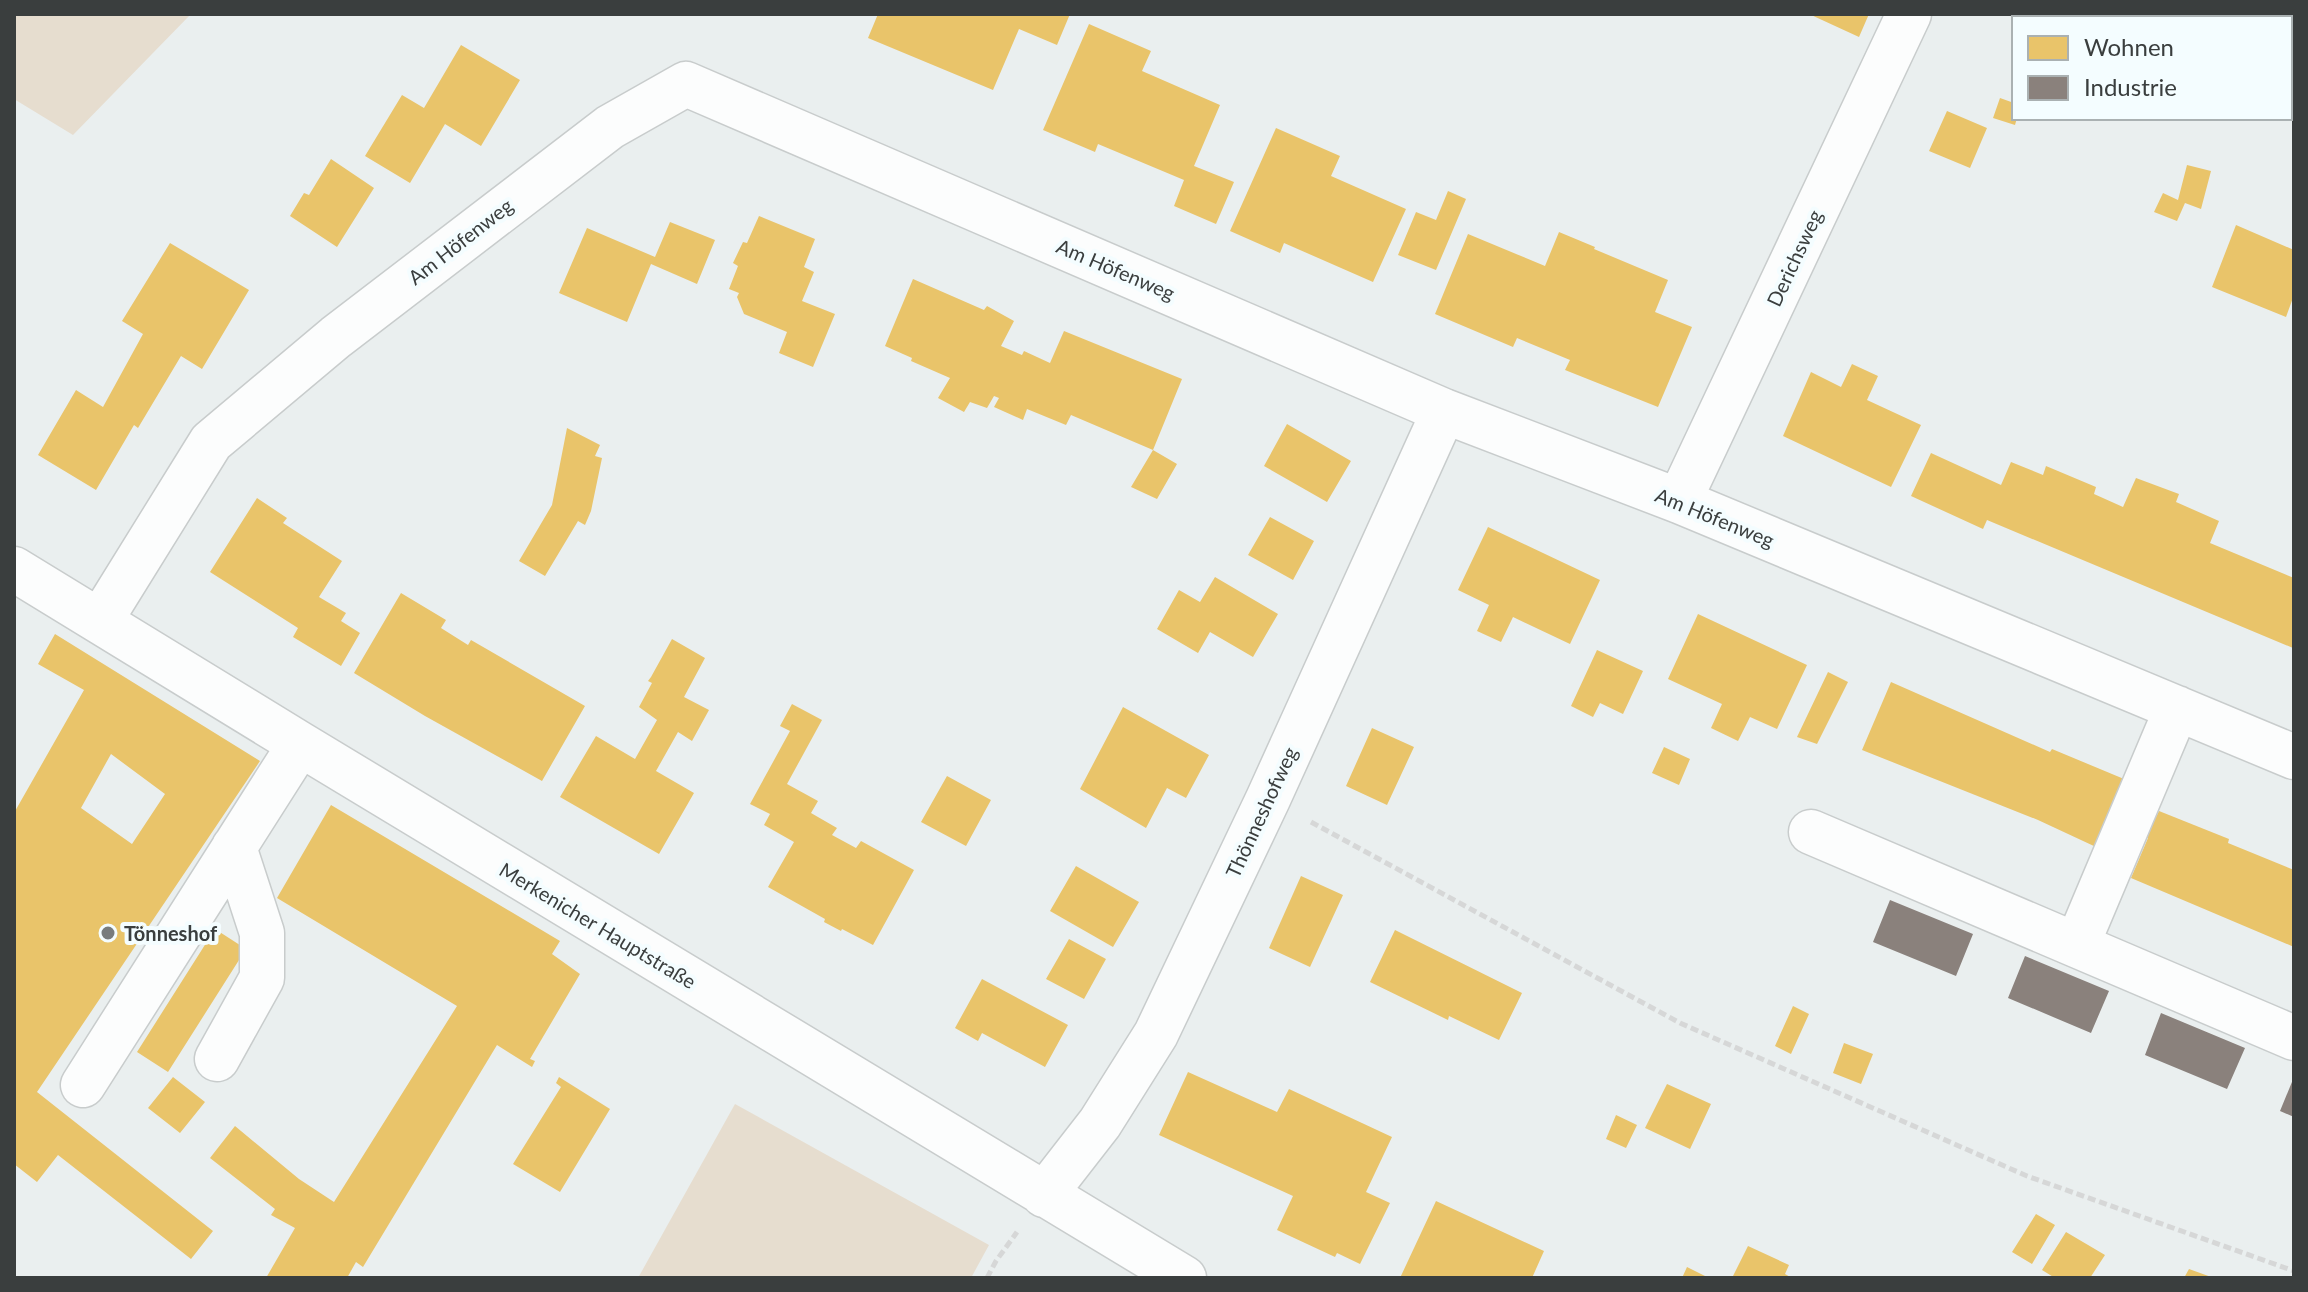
<svg xmlns="http://www.w3.org/2000/svg" width="2308" height="1292" font-family="Lato,sans-serif">
<style>
.green{fill:#e6ddcf}
.homes{fill:#e9c46a;fill-rule:evenodd}
.industry{fill:#8a817c}
.lines{fill:none;stroke-linecap:round;stroke-linejoin:round}
.minor-casing{stroke:#c8cccc;stroke-width:47}
.path{stroke:#d6d7d7;stroke-width:5;stroke-dasharray:8 4;stroke-linecap:butt}
.minor{stroke:#fcfdfd;stroke-width:44}
.poi-dot{fill:#787c7c;stroke:#f4fdff;stroke-width:3}
.labels{text-anchor:middle;dominant-baseline:central;stroke-width:8;stroke-linejoin:round;paint-order:stroke}
.street-label{font-size:20px;fill:#3a3e3e;stroke:#f4fdff}
.poi-label{font-size:20px;font-weight:bold;fill:#3a3e3e;stroke:#f4fdff;text-anchor:start}
</style>
<rect width="100%" height="100%" fill="#eaefef"/>
<path class="green" d="M 14,14 L 191,14 L 73,135 L 14,99 Z
M 735,1104 L 989,1245 L 971,1278 L 638,1278 Z"/>
<path class="homes" d="M 878,14 L 1070,14 L 1057,45 L 1019,29 L 993,90 L 868,38 Z
M 1809,14 L 1869,14 L 1859,37 Z
M 1089,24 L 1151,51 L 1142,71 L 1220,105 L 1194,166 L 1234,182 L 1216,224 L 1174,206 L 1184,180 L 1098,144 L 1095,152 L 1043,130 Z
M 461,45 L 520,80 L 481,146 L 445,124 L 410,183 L 365,156 L 402,95 L 424,108 Z
M 2000,98 L 2014,103 L 2014,118 L 2017,118 L 2015,125 L 1993,118 Z
M 1947,111 L 1987,128 L 1970,168 L 1929,151 Z
M 1276,128 L 1340,156 L 1331,176 L 1406,209 L 1373,282 L 1284,243 L 1280,253 L 1230,231 Z
M 331,159 L 374,188 L 337,247 L 290,216 L 304,193 L 309,195 Z
M 2187,165 L 2211,171 L 2201,209 L 2185,203 L 2177,221 L 2154,212 L 2163,193 L 2178,200 Z
M 1448,191 L 1466,199 L 1436,270 L 1398,255 L 1416,212 L 1436,220 Z
M 759,216 L 815,239 L 804,267 L 814,272 L 802,301 L 835,314 L 813,367 L 779,353 L 787,332 L 744,314 L 737,297 L 739,293 L 729,289 L 738,266 L 733,263 L 743,242 L 747,243 Z
M 670,222 L 715,240 L 697,284 L 651,264 L 627,322 L 559,293 L 587,228 L 655,257 Z
M 2236,225 L 2294,250 L 2294,295 L 2286,317 L 2212,287 Z
M 1559,232 L 1595,247 L 1594,249 L 1668,280 L 1655,312 L 1692,327 L 1658,407 L 1565,370 L 1570,360 L 1517,338 L 1513,347 L 1435,314 L 1468,234 L 1545,266 Z
M 170,243 L 249,290 L 202,369 L 181,356 L 138,428 L 134,425 L 96,490 L 38,455 L 76,390 L 103,407 L 143,334 L 122,321 Z
M 913,279 L 984,310 L 987,306 L 1014,321 L 1001,346 L 1022,355 L 1024,351 L 1050,363 L 1064,331 L 1182,379 L 1153,450 L 1071,415 L 1066,425 L 1027,409 L 1023,420 L 994,407 L 999,398 L 994,396 L 987,408 L 970,402 L 964,412 L 938,398 L 950,378 L 911,361 L 912,358 L 885,346 Z
M 1852,364 L 1878,376 L 1867,400 L 1921,425 L 1891,487 L 1783,436 L 1811,372 L 1841,387 Z
M 1287,424 L 1351,461 L 1327,502 L 1264,466 Z
M 567,428 L 600,445 L 595,456 L 602,458 L 591,511 L 585,525 L 578,521 L 545,576 L 519,561 L 552,505 Z
M 1153,450 L 1177,464 L 1157,499 L 1131,487 Z
M 1931,453 L 2001,485 L 2011,462 L 2043,475 L 2046,466 L 2096,487 L 2094,494 L 2123,507 L 2136,478 L 2179,494 L 2176,502 L 2219,521 L 2210,543 L 2294,578 L 2293,648 L 1987,520 L 1983,529 L 1911,496 Z
M 257,498 L 287,518 L 283,523 L 342,561 L 319,597 L 346,613 L 341,621 L 360,633 L 341,666 L 293,637 L 298,628 L 210,572 Z
M 1270,517 L 1314,541 L 1293,580 L 1248,555 Z
M 1488,527 L 1600,580 L 1570,644 L 1513,617 L 1501,642 L 1477,631 L 1489,605 L 1458,590 Z
M 1215,577 L 1278,614 L 1253,657 L 1210,632 L 1198,653 L 1157,629 L 1179,590 L 1200,602 Z
M 401,593 L 446,620 L 441,628 L 468,645 L 471,640 L 585,706 L 542,781 L 425,716 L 354,673 Z
M 1698,614 L 1807,665 L 1777,729 L 1750,717 L 1738,741 L 1711,728 L 1722,704 L 1668,679 Z
M 55,634 L 260,761 L 37,1092 L 213,1231 L 191,1259 L 58,1155 L 37,1182 L 14,1164 L 14,813 L 84,690 L 38,664 ZM 111,754 L 165,794 L 132,844 L 81,808 Z
M 672,639 L 705,658 L 684,697 L 709,710 L 692,741 L 678,732 L 656,771 L 694,793 L 659,854 L 560,797 L 596,736 L 635,759 L 657,720 L 639,707 L 652,683 L 648,681 L 651,677 Z
M 1597,650 L 1643,671 L 1623,714 L 1600,703 L 1593,717 L 1571,706 Z
M 1828,672 L 1848,682 L 1817,744 L 1797,737 Z
M 1891,682 L 2050,752 L 2052,749 L 2124,779 L 2096,847 L 2038,820 L 1862,750 Z
M 792,704 L 822,720 L 787,784 L 818,801 L 811,813 L 837,828 L 832,835 L 856,848 L 861,841 L 914,870 L 873,945 L 842,929 L 841,931 L 824,922 L 825,919 L 768,887 L 794,842 L 764,825 L 770,814 L 750,804 L 790,731 L 780,726 Z
M 1123,707 L 1209,755 L 1186,798 L 1167,788 L 1146,828 L 1080,789 Z
M 1372,728 L 1414,747 L 1387,805 L 1346,786 Z
M 1664,747 L 1690,759 L 1679,785 L 1652,773 Z
M 947,776 L 991,800 L 966,846 L 921,822 Z
M 331,805 L 560,941 L 552,954 L 580,974 L 530,1059 L 535,1061 L 532,1067 L 497,1045 L 363,1267 L 356,1262 L 347,1278 L 266,1278 L 295,1228 L 271,1215 L 275,1209 L 210,1158 L 235,1126 L 299,1179 L 334,1202 L 457,1006 L 277,898 Z
M 2159,811 L 2229,839 L 2228,843 L 2294,870 L 2294,947 L 2131,878 L 2148,838 L 2137,834 L 2145,813 L 2156,817 Z
M 1076,866 L 1139,902 L 1113,947 L 1050,911 Z
M 1301,876 L 1343,895 L 1310,967 L 1269,948 Z
M 215,929 L 246,949 L 168,1072 L 137,1052 Z
M 1395,930 L 1522,993 L 1499,1040 L 1449,1016 L 1448,1020 L 1370,982 Z
M 1069,939 L 1106,959 L 1084,999 L 1046,979 Z
M 982,979 L 1068,1025 L 1045,1067 L 982,1033 L 978,1041 L 955,1028 Z
M 1793,1006 L 1809,1014 L 1791,1054 L 1775,1046 Z
M 1844,1043 L 1873,1054 L 1861,1084 L 1833,1073 Z
M 1188,1072 L 1277,1112 L 1289,1089 L 1392,1137 L 1366,1192 L 1390,1203 L 1360,1264 L 1337,1253 L 1335,1257 L 1277,1230 L 1293,1196 L 1159,1135 Z
M 173,1077 L 205,1102 L 180,1133 L 148,1108 Z
M 559,1077 L 610,1109 L 560,1192 L 513,1164 L 561,1087 L 556,1083 Z
M 1667,1084 L 1711,1104 L 1690,1149 L 1645,1128 Z
M 1616,1115 L 1637,1125 L 1626,1148 L 1606,1139 Z
M 1436,1201 L 1544,1251 L 1532,1278 L 1400,1278 Z
M 2036,1214 L 2055,1225 L 2032,1264 L 2012,1252 Z
M 2066,1232 L 2105,1255 L 2090,1278 L 2055,1278 L 2042,1270 Z
M 1748,1246 L 1789,1265 L 1785,1274 L 1792,1278 L 1732,1278 Z
M 1687,1267 L 1709,1278 L 1682,1278 Z
M 2189,1269 L 2214,1278 L 2184,1278 Z"/>
<path class="industry" d="M 1890,900 L 1973,934 L 1956,976 L 1873,942 Z
M 2025,956 L 2109,991 L 2091,1033 L 2008,998 Z
M 2161,1013 L 2245,1048 L 2227,1089 L 2145,1055 Z
M 2294,1077 L 2294,1117 L 2280,1111 Z"/>
<g class="lines">
<defs>
<path id="minor" d="M 1679,501 L 1909,14
M 14,569 L 300,744 L 1184,1278
M 100,621 L 211,442 L 336,337 L 610,127 L 686,84 L 1444,411 L 1679,501 L 2294,757
M 1811,832 L 2294,1038
M 2077,945 L 2177,708
M 217,1059 L 262,978 L 262,933 L 234,847
M 83,1085 L 300,744
M 1044,1195 L 1100,1123 L 1156,1034 L 1268,799 L 1444,411"/>
</defs>
<use href="#minor" class="minor-casing"/>
<path class="path" d="M 1311,822 L 1680,1023 L 2027,1176 L 2294,1271
M 987,1278 L 996,1261 L 1017,1232"/>
<use href="#minor" class="minor"/>
</g>
<circle class="poi-dot" cx="108" cy="933" r="8"/>
<g class="labels">
<g class="street-label">
<text transform="translate(460 241) rotate(-38)">Am Höfenweg</text>
<text transform="translate(1794 258) rotate(-65)">Derichsweg</text>
<text transform="translate(1116 269) rotate(23)">Am Höfenweg</text>
<text transform="translate(1715 517) rotate(22)">Am Höfenweg</text>
<text transform="translate(1261 812) rotate(-65)">Thönneshofweg</text>
<text transform="translate(598 925) rotate(31)">Merkenicher Hauptstraße</text>
</g>
<g class="poi-label">
<text x="124" y="933">Tönneshof</text>
</g>
</g>
<rect width="2308" height="1292" fill="none" stroke="#3a3e3e" stroke-width="32"/>
<rect x="2012" y="16" width="280" height="104" fill="#f4fdff" stroke="#aab1b2" stroke-width="2"/>
<rect x="2028" y="36" width="40" height="24" fill="#e9c46a" stroke="#aab1b2" stroke-width="2"/>
<text x="2084" y="56" font-size="24" fill="#3a3e3e">Wohnen</text>
<rect x="2028" y="76" width="40" height="24" fill="#8a817c" stroke="#aab1b2" stroke-width="2"/>
<text x="2084" y="96" font-size="24" fill="#3a3e3e">Industrie</text>
</svg>
